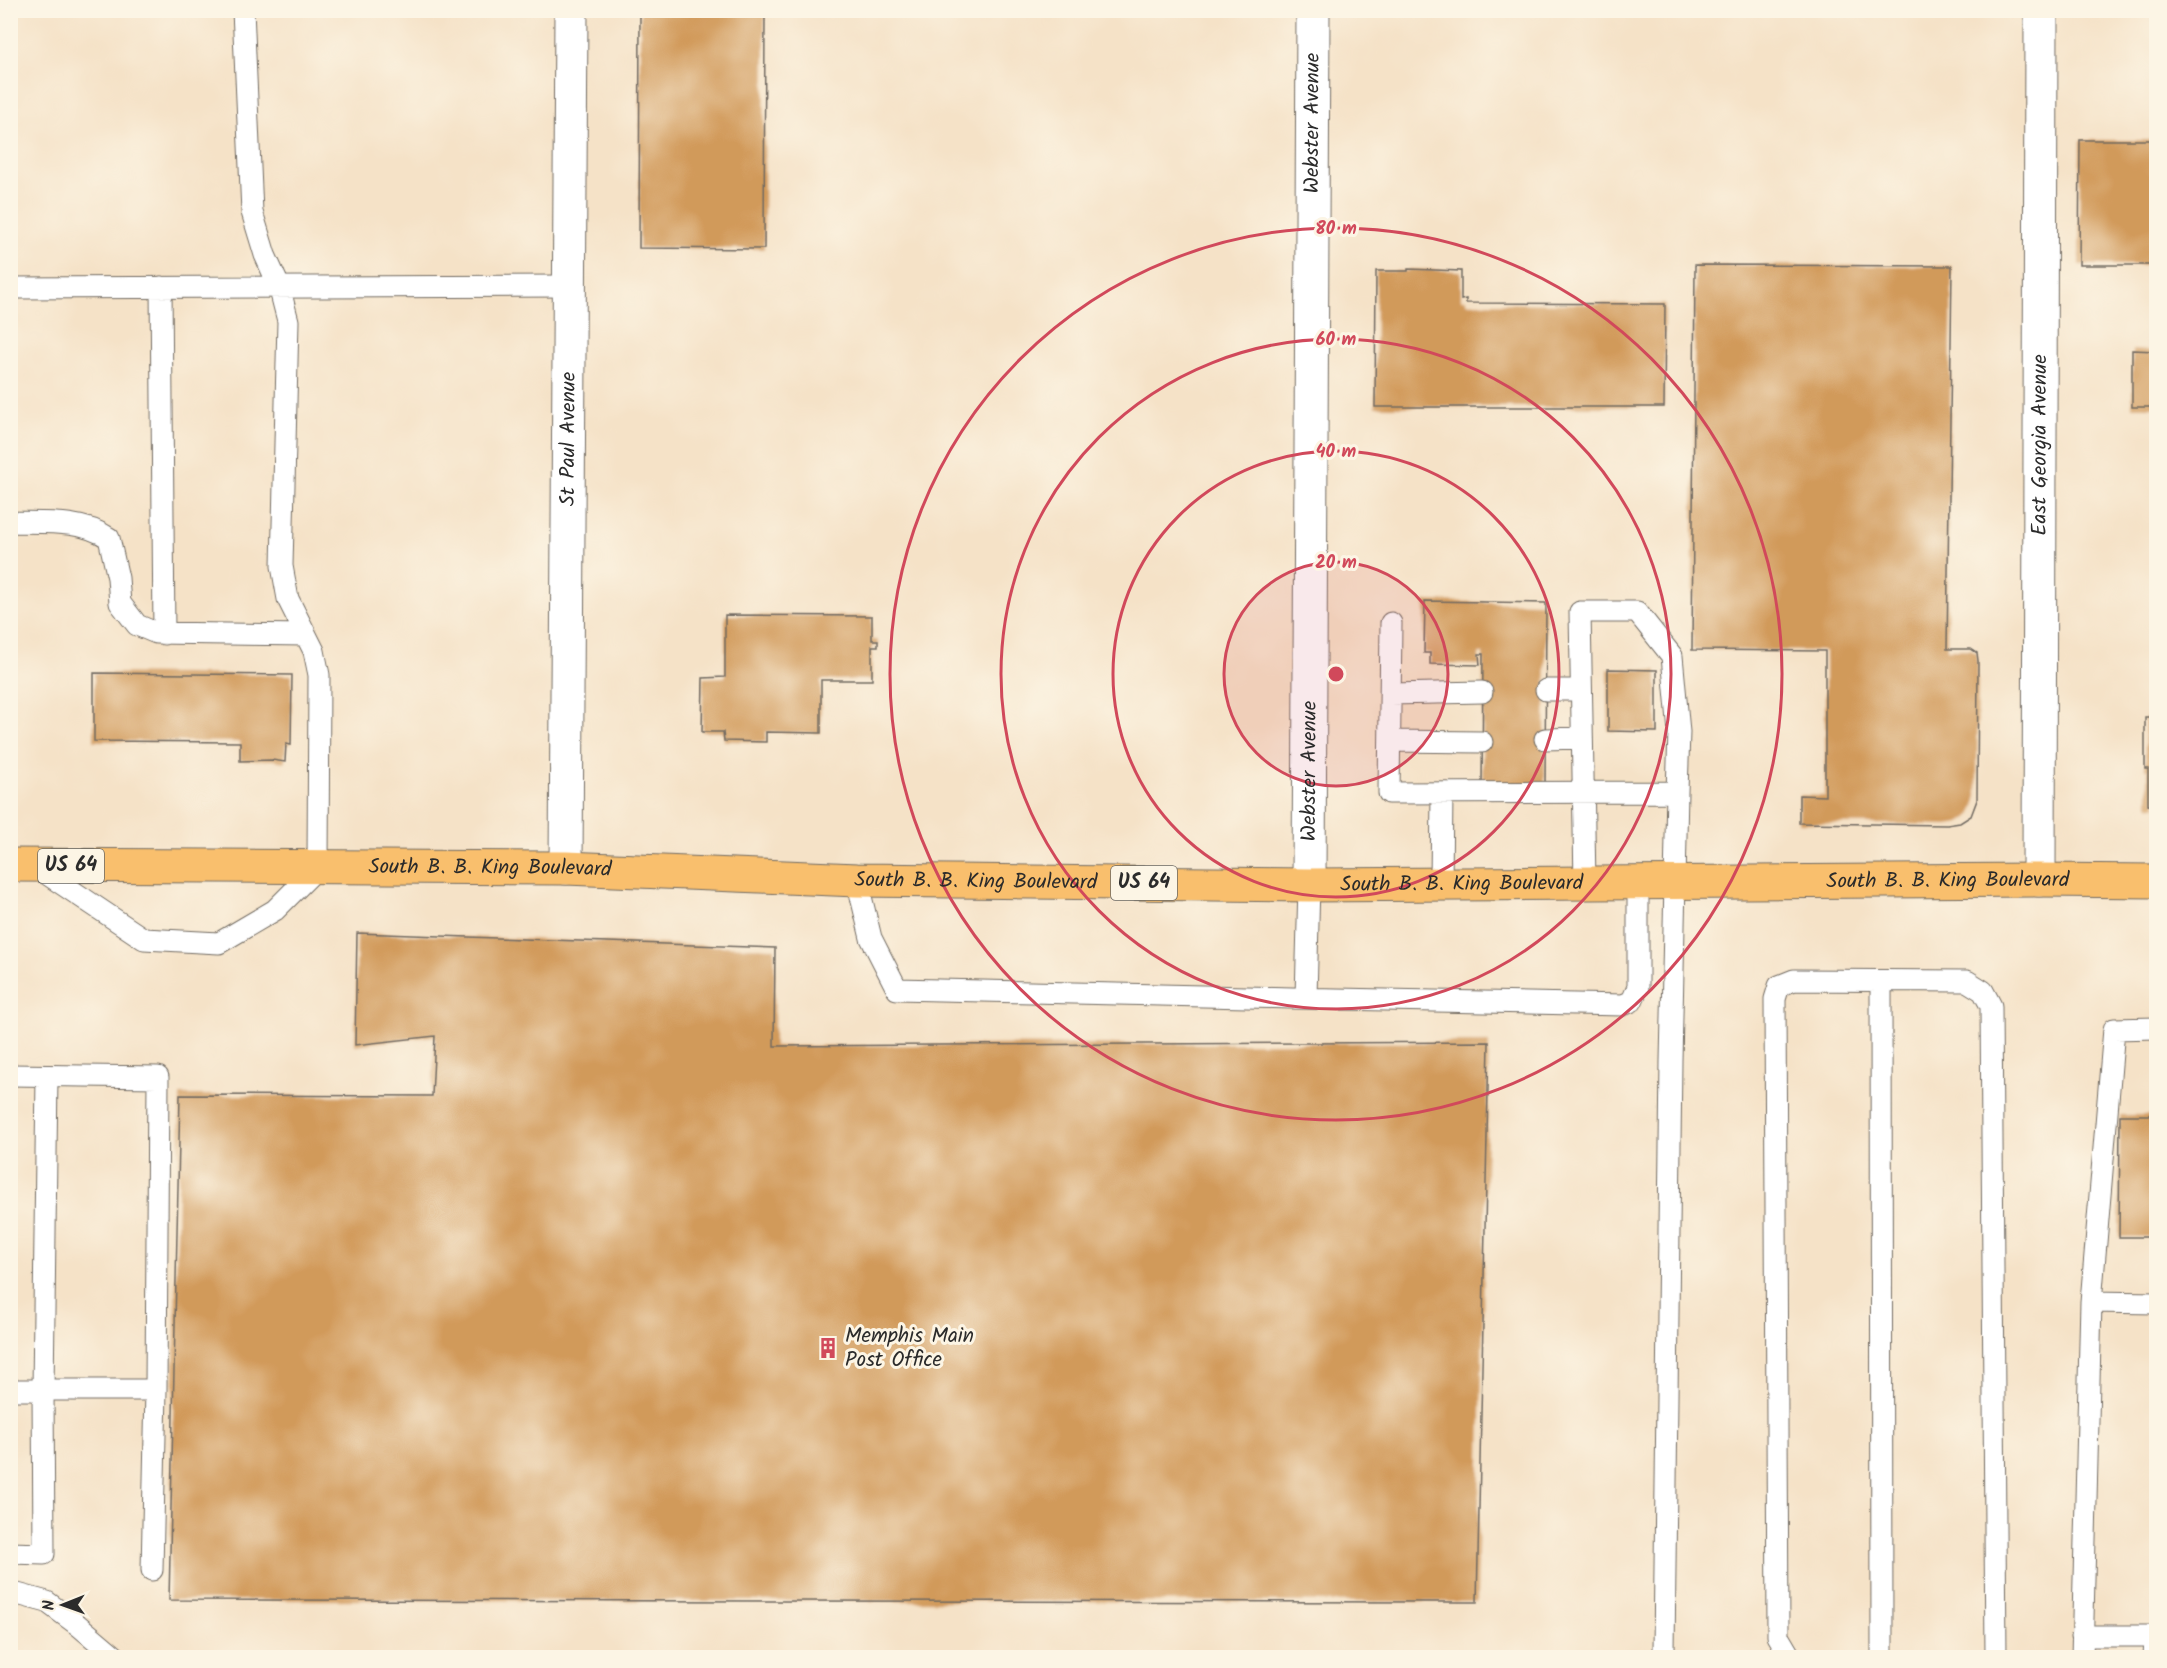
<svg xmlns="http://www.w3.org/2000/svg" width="2167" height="1668" font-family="Kalam,sans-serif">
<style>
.building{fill:#d19a5a}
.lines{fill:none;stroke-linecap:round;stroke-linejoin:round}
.lane-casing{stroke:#726b62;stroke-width:23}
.street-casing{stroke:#726b62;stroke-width:35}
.primary-casing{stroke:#726b62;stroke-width:35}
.lane{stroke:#fff;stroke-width:21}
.street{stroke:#fff;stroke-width:33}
.primary{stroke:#f9bf6d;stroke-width:33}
.ring{fill:none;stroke:#d1495b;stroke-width:3}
.labels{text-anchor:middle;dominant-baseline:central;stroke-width:6;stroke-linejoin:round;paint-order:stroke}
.shield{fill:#fcf5e5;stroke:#6a6863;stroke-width:1.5}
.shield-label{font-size:20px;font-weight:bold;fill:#2b2b2b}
.street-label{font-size:21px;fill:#2b2b2b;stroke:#fcf5e5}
.poi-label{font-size:21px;fill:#2b2b2b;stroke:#fcf5e5;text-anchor:start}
.centre{fill:#d1495b;stroke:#fcf5e5;stroke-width:3}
.ring-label{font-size:18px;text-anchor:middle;font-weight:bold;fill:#d1495b;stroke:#fcf5e5;stroke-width:6;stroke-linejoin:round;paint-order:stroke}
</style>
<rect width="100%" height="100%" fill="#fcf5e5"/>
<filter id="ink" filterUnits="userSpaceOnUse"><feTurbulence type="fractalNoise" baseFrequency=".0167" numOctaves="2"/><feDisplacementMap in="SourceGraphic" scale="12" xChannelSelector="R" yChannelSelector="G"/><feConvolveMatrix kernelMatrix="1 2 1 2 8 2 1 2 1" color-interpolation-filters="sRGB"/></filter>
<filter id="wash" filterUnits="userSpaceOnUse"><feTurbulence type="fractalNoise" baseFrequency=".008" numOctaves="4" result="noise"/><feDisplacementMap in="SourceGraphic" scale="24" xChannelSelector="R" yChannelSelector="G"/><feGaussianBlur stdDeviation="1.35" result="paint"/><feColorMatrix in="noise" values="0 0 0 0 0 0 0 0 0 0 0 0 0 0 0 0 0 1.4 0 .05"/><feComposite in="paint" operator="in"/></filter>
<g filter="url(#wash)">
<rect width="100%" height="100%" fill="#f5e2c7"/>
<g id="blocks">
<path class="building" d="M 640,10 L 765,10 L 764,249 L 639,248 Z
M 2080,140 L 2156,140 L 2156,265 L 2079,265 Z
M 1695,265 L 1952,266 L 1947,649 L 1971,649 L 1977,653 L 1978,661 L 1977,800 L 1971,816 L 1960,823 L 1947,825 L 1799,823 L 1799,795 L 1825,796 L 1825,651 L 1692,650 Z
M 1408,269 L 1461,271 L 1461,300 L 1466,299 L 1466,303 L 1665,304 L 1664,407 L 1375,407 L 1376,271 L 1408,271 Z
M 2132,350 L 2156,351 L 2156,407 L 2132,407 Z
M 1425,601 L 1546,603 L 1545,788 L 1482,787 L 1483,654 L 1479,654 L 1480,665 L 1430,664 L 1430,653 L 1424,653 Z
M 725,615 L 872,616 L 872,640 L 878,640 L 878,646 L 872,646 L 872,680 L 821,680 L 821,733 L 766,732 L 766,742 L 724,741 L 723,732 L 702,732 L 703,678 L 725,677 Z
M 1608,669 L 1657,670 L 1657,732 L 1608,731 Z
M 94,673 L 292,675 L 291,745 L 286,744 L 285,762 L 272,760 L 240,761 L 240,742 L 94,741 Z
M 2145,717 L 2156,717 L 2156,806 L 2148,805 L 2148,769 L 2145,769 Z
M 357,933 L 775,948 L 774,1046 L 1489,1042 L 1477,1602 L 169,1600 L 180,1095 L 432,1096 L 435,1036 L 355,1045 Z
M 2120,1115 L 2156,1115 L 2156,1237 L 2119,1237 Z"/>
</g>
</g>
<g filter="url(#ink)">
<use href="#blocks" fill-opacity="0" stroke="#726b62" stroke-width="1.5"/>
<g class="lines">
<defs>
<path id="lane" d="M 161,287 L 164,634
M 10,288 L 569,286
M 10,522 C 42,523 82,519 109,538 L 118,578 L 120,603 L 137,625 L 156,633 L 306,635
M 1391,623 L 1389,793 L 1677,792 L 1679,732 L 1672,656 L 1637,612 L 1580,612 L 1585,883
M 1546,690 L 1581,690
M 1391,694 L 1482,692
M 1545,739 L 1581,738
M 1390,741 L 1482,742
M 35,866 L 144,939 L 219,943 L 275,910 L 318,867 L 319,675 L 314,651 L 288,599 L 282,566 L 288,321 L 279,286 L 265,255 L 252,212 L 243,10
M 857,880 L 871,938 L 897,989 C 1139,996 1381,999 1623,1005 L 1632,1001 L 1638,987 L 1638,883
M 1441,884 L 1442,793
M 1881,981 L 1882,1658
M 1306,997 L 1309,885
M 10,1075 L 158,1077 L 156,1390 L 10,1390
M 2091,1302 L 2114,1029 L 2156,1028
M 10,1553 L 44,1554 L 43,1390 L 47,1076
M 152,1570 L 156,1390
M 10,1592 L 47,1602 L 78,1625 L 117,1658
M 2082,1636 L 2156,1636
M 1662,1658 L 1664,1651 L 1671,1061 L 1677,792
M 1791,1658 L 1778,1636 L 1775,999 L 1779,986 L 1794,980 L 1967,981 L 1983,991 L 1991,1006 L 1996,1658
M 2082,1658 L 2091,1302 L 2156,1303
M 2154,1658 L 2155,1636"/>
<g id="street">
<path id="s1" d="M 566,868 L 571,10"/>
<path id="s2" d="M 2039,880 L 2041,10"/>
<path id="s3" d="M 1309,885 L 1313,10"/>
</g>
<g id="primary">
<path id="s4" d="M 10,865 L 566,868 L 857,880 L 1309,885 L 2039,880 L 2156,881"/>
</g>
</defs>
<use href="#lane" class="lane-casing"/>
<use href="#street" class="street-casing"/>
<use href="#primary" class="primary-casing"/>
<use href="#lane" class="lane"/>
<use href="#street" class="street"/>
<use href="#primary" class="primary"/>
</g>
</g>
<circle cx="1336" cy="674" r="112" fill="#d1495b" fill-opacity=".12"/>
<g class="ring">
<circle cx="1336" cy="674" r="112"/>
<circle cx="1336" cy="674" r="223"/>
<circle cx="1336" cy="674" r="335"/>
<circle cx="1336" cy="674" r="446"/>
</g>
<defs>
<symbol id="building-bare" viewBox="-9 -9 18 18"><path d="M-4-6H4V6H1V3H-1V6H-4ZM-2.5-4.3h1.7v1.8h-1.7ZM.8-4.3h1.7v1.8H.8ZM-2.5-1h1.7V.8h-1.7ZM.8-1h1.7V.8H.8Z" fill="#d1495b" stroke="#fcf5e5" stroke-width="2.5" paint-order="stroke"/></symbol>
</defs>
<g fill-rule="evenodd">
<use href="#building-bare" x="813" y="1333" width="30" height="30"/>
</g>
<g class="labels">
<g class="shield">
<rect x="38" y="849" width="66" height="34" rx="4.5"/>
<rect x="1111" y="866" width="66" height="34" rx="4.5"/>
</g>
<g class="shield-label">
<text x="71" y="866">US 64</text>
<text x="1144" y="883">US 64</text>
</g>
<g class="street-label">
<text stroke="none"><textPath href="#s3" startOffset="762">Webster Avenue</textPath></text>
<text stroke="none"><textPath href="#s1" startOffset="429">St Paul Avenue</textPath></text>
<text stroke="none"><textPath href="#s2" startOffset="435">East Georgia Avenue</textPath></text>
<text stroke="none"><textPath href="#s3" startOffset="114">Webster Avenue</textPath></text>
<text stroke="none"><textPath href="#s4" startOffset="480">South B. B. King Boulevard</textPath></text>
<text stroke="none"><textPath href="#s4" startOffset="966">South B. B. King Boulevard</textPath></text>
<text stroke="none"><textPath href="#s4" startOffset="1938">South B. B. King Boulevard</textPath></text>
<text stroke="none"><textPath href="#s4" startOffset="1452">South B. B. King Boulevard</textPath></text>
</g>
<g class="poi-label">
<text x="845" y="1336">Memphis Main<tspan x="845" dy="24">Post Office</tspan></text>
</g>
</g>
<circle cx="1336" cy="674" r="9" class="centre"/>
<g class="ring-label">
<text x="1336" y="234">80 m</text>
<text x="1336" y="345">60 m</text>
<text x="1336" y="457">40 m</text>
<text x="1336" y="568">20 m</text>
</g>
<rect width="2167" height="1668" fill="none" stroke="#fcf5e5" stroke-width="36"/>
<g transform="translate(63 1605) rotate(269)" stroke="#fcf5e5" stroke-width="4.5" paint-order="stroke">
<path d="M0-4.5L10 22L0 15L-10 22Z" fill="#2b2b2b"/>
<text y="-9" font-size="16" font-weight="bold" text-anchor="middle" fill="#2b2b2b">N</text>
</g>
</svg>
